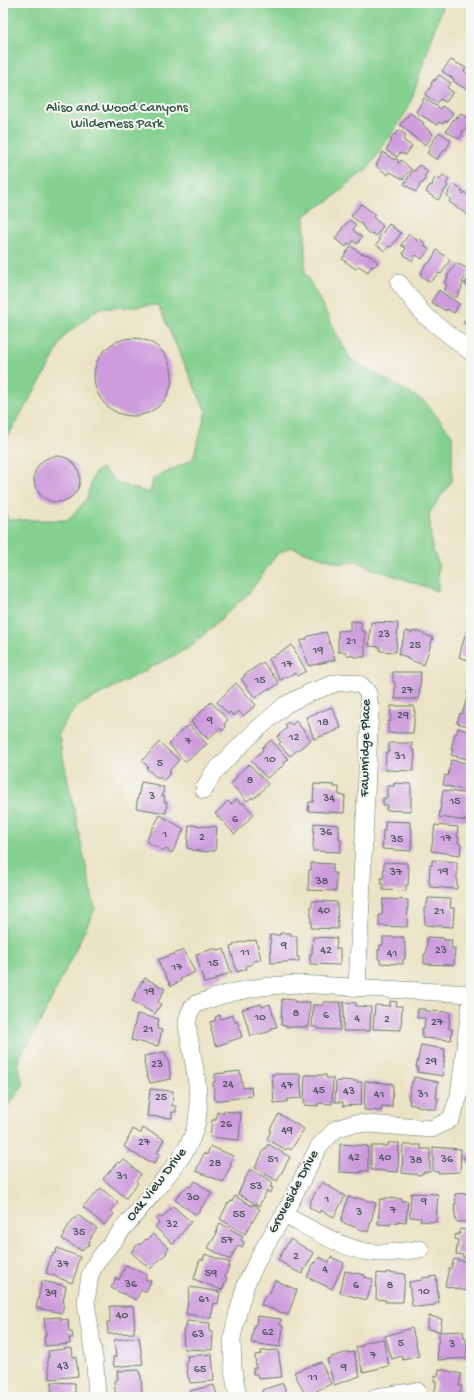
<svg xmlns="http://www.w3.org/2000/svg" width="474" height="1400" font-family="'Gochi Hand',sans-serif">
<style>
.green{fill:#83d08f;stroke:#518662}
.building{fill:#ce9cdd}
.lines{fill:none;stroke-linecap:round;stroke-linejoin:round}
.minor-casing{stroke:#667767;stroke-width:18}
.minor{stroke:#fff;stroke-width:17}
.labels{text-anchor:middle;dominant-baseline:central;stroke-width:4;stroke-linejoin:round;paint-order:stroke}
.number-label{font-size:12px;fill:#4b555e}
.park-label{font-size:14px;fill:#335a46;stroke:#f6f6f2}
.street-label{font-size:14px;fill:#1f3d34;stroke:#f6f6f2}
</style>
<rect width="100%" height="100%" fill="#f6f6f2"/>
<filter id="ink" filterUnits="userSpaceOnUse"><feTurbulence type="fractalNoise" baseFrequency=".025" numOctaves="2"/><feDisplacementMap in="SourceGraphic" scale="8" xChannelSelector="R" yChannelSelector="G"/><feConvolveMatrix kernelMatrix="1 2 1 2 8 2 1 2 1" color-interpolation-filters="sRGB"/></filter>
<filter id="wash" filterUnits="userSpaceOnUse"><feTurbulence type="fractalNoise" baseFrequency=".012" numOctaves="4" result="noise"/><feDisplacementMap in="SourceGraphic" scale="16" xChannelSelector="R" yChannelSelector="G"/><feGaussianBlur stdDeviation="0.9" result="paint"/><feColorMatrix in="noise" values="0 0 0 0 0 0 0 0 0 0 0 0 0 0 0 0 0 1.4 0 .05"/><feComposite in="paint" operator="in"/></filter>
<g filter="url(#wash)">
<rect width="100%" height="100%" fill="#ebe3c5"/>
<path class="green" d="M 3,3 L 443,3 L 438,21 L 408,109 L 367,170 L 351,181 L 330,200 L 305,215 L 305,272 L 350,359 L 425,402 L 452,435 L 452,481 L 429,513 L 432,548 L 438,563 L 438,591 L 371,568 L 356,561 L 342,564 L 290,547 L 276,555 L 250,592 L 190,647 L 76,707 L 58,733 L 95,909 L 36,1031 L 18,1060 L 23,1086 L 3,1113 L 3,465 L 7,520 L 68,520 L 86,500 L 94,474 L 101,468 L 119,484 L 150,493 L 153,479 L 193,459 L 206,412 L 158,305 L 98,309 L 64,336 L 48,368 L 3,444 Z"/>
<g id="blocks">
<path class="building" d="M 451,60 L 466,68 L 464,71 L 471,77 L 471,85 L 468,90 L 457,84 L 457,83 L 453,81 L 454,79 L 442,71 Z
M 439,75 L 451,83 L 447,88 L 453,92 L 446,102 L 440,99 L 437,103 L 425,95 L 432,85 L 431,84 L 434,79 L 435,81 Z
M 424,98 L 436,106 L 436,105 L 440,109 L 442,106 L 453,113 L 447,122 L 445,121 L 443,124 L 439,122 L 437,125 L 416,112 Z
M 410,113 L 424,123 L 423,125 L 433,134 L 426,145 L 415,138 L 415,137 L 411,134 L 412,134 L 400,125 Z
M 460,114 L 467,117 L 468,116 L 471,118 L 465,131 L 463,130 L 462,132 L 463,133 L 459,139 L 446,131 L 456,116 L 458,118 Z
M 399,130 L 406,135 L 403,140 L 412,146 L 406,155 L 400,153 L 397,157 L 386,150 L 392,140 L 390,139 L 394,134 L 395,135 Z
M 439,132 L 451,140 L 446,150 L 445,149 L 441,155 L 440,154 L 437,160 L 427,153 L 431,148 L 429,147 Z
M 383,152 L 395,160 L 396,158 L 398,160 L 397,162 L 399,163 L 401,160 L 411,169 L 403,179 L 390,172 L 388,175 L 376,166 Z
M 419,165 L 428,171 L 424,177 L 426,178 L 422,184 L 420,183 L 419,185 L 420,186 L 416,192 L 404,184 L 413,170 L 415,171 Z
M 443,175 L 449,180 L 446,184 L 448,186 L 438,200 L 426,192 L 430,185 L 432,186 L 433,184 L 432,183 L 436,177 L 439,180 Z
M 454,184 L 463,190 L 461,192 L 463,194 L 464,192 L 471,198 L 471,212 L 469,216 L 449,202 L 451,199 L 447,196 L 449,193 L 448,192 Z
M 361,204 L 375,214 L 373,217 L 383,226 L 376,236 L 372,233 L 370,234 L 365,230 L 365,229 L 362,226 L 363,225 L 351,216 Z
M 350,220 L 356,225 L 353,230 L 362,237 L 357,244 L 353,241 L 351,245 L 349,243 L 346,247 L 335,239 L 342,230 L 341,229 Z
M 389,224 L 401,233 L 391,247 L 389,246 L 385,251 L 376,245 L 380,240 L 378,239 Z
M 409,234 L 418,241 L 420,239 L 425,243 L 424,245 L 429,249 L 422,259 L 416,255 L 412,261 L 403,254 L 406,248 L 401,245 Z
M 351,246 L 362,254 L 363,253 L 366,255 L 367,254 L 378,262 L 374,267 L 372,266 L 368,272 L 359,266 L 356,269 L 342,259 Z
M 437,250 L 450,260 L 441,274 L 439,273 L 430,282 L 420,275 L 425,265 L 426,265 L 430,262 Z
M 456,263 L 470,270 L 462,282 L 464,283 L 461,287 L 462,288 L 456,298 L 444,290 L 447,285 L 444,283 L 448,278 L 447,277 Z
M 471,274 L 471,295 L 467,293 L 469,290 L 468,289 L 469,287 L 465,284 Z
M 439,290 L 459,304 L 454,313 L 447,309 L 446,311 L 431,302 Z
M 469,314 L 471,315 L 471,331 L 468,329 L 469,327 L 463,323 Z
M94 377a39 39 0 1 1 78 0a39 39 0 1 1-78 0Z
M34 479a23 23 0 1 1 46 0a23 23 0 1 1-46 0Z
M 350,621 L 361,622 L 361,631 L 365,631 L 365,657 L 354,657 L 354,656 L 346,655 L 346,652 L 338,652 L 338,631 L 350,630 Z
M 371,622 L 398,623 L 396,652 L 380,651 L 380,647 L 369,646 Z
M 406,631 L 412,633 L 413,631 L 417,632 L 417,631 L 433,638 L 424,665 L 407,659 L 407,657 L 398,654 Z
M 466,631 L 471,633 L 471,661 L 459,657 Z
M 326,632 L 335,660 L 309,666 L 300,641 L 307,639 L 306,638 L 309,636 Z
M 292,645 L 306,671 L 297,676 L 295,673 L 280,680 L 269,659 Z
M 263,662 L 279,683 L 270,690 L 269,688 L 255,698 L 241,679 L 245,676 L 244,675 Z
M 393,672 L 421,672 L 419,699 L 395,699 L 395,682 L 393,682 Z
M 471,676 L 471,695 L 467,694 Z
M 236,683 L 256,705 L 243,716 L 239,711 L 234,716 L 230,712 L 228,714 L 217,702 Z
M 467,698 L 471,699 L 471,727 L 457,723 L 460,713 L 462,714 Z
M 211,702 L 228,720 L 224,724 L 226,727 L 222,731 L 220,728 L 208,739 L 191,722 Z
M 391,706 L 414,706 L 414,711 L 415,711 L 413,733 L 388,733 L 388,721 L 390,722 Z
M 332,707 L 341,728 L 336,730 L 336,731 L 314,739 L 306,717 Z
M 296,721 L 311,740 L 290,756 L 279,744 L 281,742 L 277,737 L 287,728 L 285,725 L 289,722 L 292,725 Z
M 189,725 L 207,744 L 185,762 L 169,744 L 185,727 L 186,728 Z
M 458,728 L 471,732 L 471,760 L 451,755 L 453,750 L 451,750 L 455,733 L 457,734 Z
M 271,740 L 288,759 L 284,763 L 285,764 L 267,778 L 251,761 L 263,750 L 262,748 Z
M 159,742 L 179,760 L 169,771 L 171,772 L 163,781 L 160,777 L 158,779 L 146,768 L 148,767 L 142,761 Z
M 389,743 L 412,743 L 412,750 L 414,750 L 414,753 L 415,753 L 413,771 L 385,770 L 386,752 L 389,752 Z
M 451,760 L 471,764 L 471,785 L 469,791 L 443,785 L 445,775 L 448,776 Z
M 249,764 L 268,784 L 256,797 L 256,796 L 253,799 L 252,797 L 247,801 L 231,784 L 237,777 L 236,776 Z
M 141,782 L 158,785 L 158,787 L 164,787 L 162,796 L 165,796 L 164,802 L 167,802 L 166,813 L 136,808 Z
M 394,783 L 411,784 L 411,811 L 386,810 L 387,805 L 383,805 L 383,798 L 387,798 L 387,786 L 394,786 Z
M 314,784 L 334,785 L 334,787 L 339,787 L 339,795 L 345,796 L 344,813 L 308,811 L 309,802 L 313,802 Z
M 443,790 L 468,794 L 466,810 L 469,810 L 467,821 L 439,817 Z
M 237,799 L 241,804 L 242,802 L 254,814 L 235,834 L 215,814 L 228,801 L 231,804 Z
M 160,815 L 184,829 L 172,853 L 166,849 L 164,851 L 162,850 L 146,841 Z
M 385,821 L 410,822 L 410,829 L 412,829 L 411,851 L 382,849 L 383,830 L 385,831 Z
M 314,823 L 339,825 L 339,840 L 341,840 L 340,852 L 313,851 Z
M 189,825 L 217,827 L 215,851 L 208,851 L 208,852 L 192,850 L 192,849 L 187,848 Z
M 435,825 L 458,827 L 457,837 L 459,837 L 458,843 L 461,844 L 460,855 L 431,851 Z
M 432,860 L 457,862 L 457,889 L 430,887 L 430,883 L 429,883 L 430,865 L 432,865 Z
M 384,862 L 407,863 L 407,868 L 409,868 L 408,885 L 406,885 L 406,891 L 383,890 L 383,884 L 381,884 L 381,878 L 383,878 Z
M 311,863 L 333,864 L 333,873 L 336,873 L 336,891 L 308,890 L 309,870 L 311,870 Z
M 428,898 L 451,899 L 450,908 L 454,908 L 453,927 L 425,925 L 424,908 L 426,908 L 426,904 L 427,904 Z
M 383,899 L 408,900 L 407,927 L 379,926 L 379,915 L 382,915 Z
M 312,901 L 337,902 L 338,929 L 311,928 L 311,906 L 312,906 Z
M 280,933 L 291,933 L 291,936 L 297,936 L 297,957 L 299,957 L 299,961 L 271,963 L 270,935 L 280,935 Z
M 313,937 L 337,938 L 336,949 L 340,949 L 340,965 L 310,964 L 310,954 L 312,954 Z
M 383,937 L 404,937 L 404,943 L 405,943 L 405,959 L 403,959 L 403,964 L 380,963 L 380,959 L 378,959 L 378,950 L 380,950 L 380,945 L 383,945 Z
M 427,937 L 444,938 L 444,940 L 452,940 L 451,948 L 455,948 L 454,965 L 424,964 L 424,954 L 426,954 Z
M 250,940 L 250,941 L 256,940 L 261,959 L 253,962 L 253,964 L 246,966 L 247,969 L 237,972 L 230,947 L 234,946 L 234,944 Z
M 213,949 L 217,949 L 217,950 L 224,949 L 231,973 L 221,976 L 222,977 L 216,978 L 216,980 L 204,983 L 196,954 Z
M 184,950 L 195,972 L 180,979 L 181,981 L 171,986 L 159,964 L 160,964 L 158,960 Z
M 145,978 L 165,989 L 158,1002 L 161,1004 L 155,1014 L 132,1001 L 135,997 L 134,996 L 142,981 L 143,982 Z
M 282,999 L 295,1000 L 294,1002 L 310,1002 L 309,1027 L 286,1027 L 286,1026 L 281,1025 Z
M 390,1001 L 397,1002 L 396,1006 L 402,1006 L 401,1030 L 373,1029 L 375,1005 L 390,1006 Z
M 323,1002 L 341,1002 L 340,1030 L 318,1029 L 318,1027 L 312,1027 L 313,1005 L 323,1005 Z
M 344,1002 L 356,1003 L 356,1006 L 371,1007 L 370,1031 L 343,1031 Z
M 261,1004 L 262,1007 L 270,1004 L 277,1027 L 271,1028 L 272,1030 L 268,1032 L 251,1036 L 242,1009 Z
M 418,1009 L 425,1009 L 425,1011 L 450,1012 L 449,1029 L 452,1029 L 451,1040 L 422,1038 L 422,1028 L 424,1028 L 425,1018 L 417,1018 Z
M 137,1014 L 159,1019 L 157,1029 L 162,1030 L 158,1046 L 131,1040 Z
M 220,1015 L 221,1019 L 233,1015 L 235,1022 L 237,1021 L 242,1037 L 217,1046 L 217,1044 L 215,1045 L 211,1028 L 212,1028 L 210,1022 L 216,1020 L 215,1017 Z
M 421,1045 L 445,1049 L 443,1076 L 417,1072 L 418,1067 L 416,1067 Z
M 165,1052 L 167,1059 L 168,1059 L 171,1079 L 150,1083 L 148,1077 L 147,1077 L 144,1061 L 145,1060 L 144,1056 Z
M 240,1071 L 243,1088 L 251,1087 L 252,1096 L 215,1101 L 213,1082 L 215,1082 L 215,1074 Z
M 272,1074 L 300,1074 L 302,1098 L 287,1099 L 287,1102 L 274,1103 Z
M 305,1075 L 326,1075 L 326,1078 L 333,1078 L 332,1104 L 318,1103 L 318,1106 L 304,1105 Z
M 414,1077 L 438,1082 L 436,1098 L 438,1098 L 436,1110 L 409,1104 L 410,1100 L 408,1099 L 412,1082 L 413,1082 Z
M 341,1080 L 357,1081 L 357,1082 L 362,1082 L 361,1105 L 343,1106 L 343,1102 L 335,1102 L 336,1081 L 341,1082 Z
M 365,1081 L 393,1084 L 392,1107 L 382,1106 L 381,1111 L 364,1110 Z
M 150,1089 L 173,1091 L 172,1106 L 176,1106 L 176,1112 L 172,1112 L 172,1118 L 147,1116 Z
M 223,1111 L 241,1113 L 239,1140 L 210,1137 L 212,1120 L 216,1120 L 217,1112 L 223,1113 Z
M 279,1114 L 304,1129 L 291,1150 L 288,1148 L 286,1150 L 267,1139 L 271,1130 L 270,1129 Z
M 143,1128 L 164,1139 L 157,1153 L 160,1154 L 154,1164 L 131,1152 L 131,1151 L 124,1147 L 133,1129 L 140,1133 L 141,1133 Z
M 388,1143 L 399,1143 L 398,1172 L 371,1170 L 371,1146 L 388,1146 Z
M 268,1144 L 290,1157 L 277,1181 L 255,1168 L 265,1148 L 266,1149 Z
M 340,1144 L 368,1146 L 368,1171 L 361,1171 L 361,1173 L 339,1172 Z
M 403,1145 L 421,1145 L 421,1149 L 430,1149 L 430,1172 L 423,1172 L 423,1174 L 420,1174 L 420,1175 L 402,1173 Z
M 210,1146 L 233,1156 L 230,1162 L 231,1162 L 231,1165 L 223,1182 L 196,1171 L 204,1153 L 207,1155 Z
M 433,1147 L 461,1149 L 460,1172 L 438,1173 L 438,1172 L 433,1171 Z
M 471,1151 L 471,1166 L 463,1158 Z
M 123,1159 L 141,1174 L 136,1181 L 138,1183 L 126,1198 L 103,1179 L 116,1164 L 118,1162 L 119,1163 Z
M 250,1169 L 273,1182 L 270,1187 L 273,1188 L 270,1193 L 267,1191 L 259,1206 L 238,1194 Z
M 195,1181 L 212,1193 L 196,1215 L 175,1200 L 182,1191 L 188,1186 L 190,1187 Z
M 322,1182 L 345,1196 L 334,1217 L 320,1210 L 319,1213 L 309,1207 L 310,1204 L 309,1204 L 319,1186 L 320,1186 Z
M 101,1188 L 118,1203 L 111,1211 L 114,1214 L 104,1225 L 83,1207 Z
M 411,1193 L 438,1194 L 436,1222 L 420,1221 L 421,1218 L 410,1217 Z
M 471,1193 L 471,1222 L 456,1222 L 454,1204 L 456,1204 L 455,1194 Z
M 235,1196 L 252,1206 L 253,1204 L 260,1209 L 245,1234 L 220,1219 L 228,1203 L 229,1204 L 231,1201 L 232,1202 Z
M 348,1197 L 355,1199 L 355,1198 L 358,1198 L 376,1203 L 368,1232 L 341,1222 Z
M 385,1198 L 402,1199 L 402,1201 L 408,1201 L 406,1222 L 397,1221 L 397,1223 L 390,1223 L 390,1225 L 378,1224 L 380,1199 L 385,1199 Z
M 173,1206 L 191,1222 L 173,1244 L 155,1227 L 159,1223 L 156,1220 L 160,1216 L 162,1218 Z
M 78,1215 L 97,1228 L 91,1237 L 92,1237 L 89,1242 L 90,1242 L 87,1247 L 85,1246 L 82,1251 L 62,1239 L 65,1234 L 64,1233 L 74,1218 L 75,1219 Z
M 220,1223 L 243,1236 L 241,1240 L 244,1242 L 242,1247 L 238,1245 L 230,1260 L 208,1248 L 217,1233 L 216,1232 Z
M 460,1229 L 471,1231 L 471,1259 L 463,1257 L 463,1255 L 456,1254 L 458,1240 L 455,1239 L 456,1234 L 459,1235 Z
M 153,1234 L 169,1248 L 166,1252 L 167,1253 L 150,1269 L 131,1252 L 139,1243 L 140,1245 L 146,1239 L 147,1240 Z
M 290,1239 L 314,1253 L 302,1274 L 298,1271 L 297,1272 L 278,1260 Z
M 57,1248 L 80,1257 L 77,1265 L 78,1266 L 72,1283 L 46,1273 L 51,1256 L 52,1257 L 53,1253 L 55,1254 Z
M 205,1254 L 230,1263 L 225,1277 L 227,1278 L 222,1290 L 194,1279 L 199,1262 L 201,1259 L 203,1260 Z
M 319,1257 L 329,1262 L 331,1257 L 344,1263 L 332,1289 L 307,1277 L 314,1262 L 316,1263 Z
M 454,1259 L 471,1263 L 471,1292 L 445,1286 L 449,1268 L 451,1268 Z
M 126,1265 L 147,1275 L 145,1279 L 151,1281 L 146,1292 L 141,1290 L 136,1300 L 111,1288 L 116,1278 L 119,1280 Z
M 345,1271 L 365,1275 L 364,1277 L 373,1279 L 367,1300 L 340,1293 Z
M 386,1272 L 405,1274 L 403,1302 L 385,1302 L 386,1300 L 376,1299 L 377,1273 L 386,1274 Z
M 436,1276 L 439,1303 L 435,1303 L 435,1305 L 418,1307 L 418,1306 L 412,1306 L 409,1282 L 422,1280 L 422,1278 Z
M 275,1280 L 297,1290 L 288,1315 L 261,1305 L 266,1294 L 269,1295 Z
M 42,1281 L 66,1286 L 63,1302 L 64,1302 L 62,1313 L 36,1308 Z
M 190,1287 L 220,1292 L 218,1304 L 214,1303 L 211,1318 L 186,1314 Z
M 110,1306 L 133,1306 L 135,1328 L 134,1328 L 134,1333 L 108,1334 L 107,1322 L 110,1322 Z
M 257,1316 L 281,1319 L 280,1325 L 282,1325 L 283,1328 L 280,1347 L 251,1343 L 254,1325 L 256,1325 Z
M 429,1316 L 442,1319 L 440,1332 L 463,1331 L 464,1338 L 465,1337 L 466,1340 L 467,1358 L 438,1360 L 437,1348 L 438,1342 L 439,1342 L 439,1331 L 427,1329 Z
M 61,1317 L 61,1320 L 68,1319 L 69,1332 L 72,1332 L 73,1338 L 69,1338 L 70,1344 L 45,1346 L 44,1336 L 46,1336 L 44,1318 Z
M 187,1321 L 210,1323 L 209,1332 L 213,1332 L 212,1350 L 184,1349 L 183,1330 L 185,1331 L 185,1328 L 186,1328 Z
M 412,1328 L 419,1356 L 403,1360 L 402,1356 L 392,1359 L 385,1336 Z
M 139,1337 L 143,1364 L 114,1367 L 113,1357 L 116,1357 L 114,1340 Z
M 383,1339 L 389,1366 L 363,1372 L 356,1347 L 362,1346 L 362,1344 L 365,1343 L 365,1342 Z
M 72,1348 L 73,1357 L 76,1357 L 78,1376 L 50,1379 L 47,1357 L 49,1357 L 48,1351 Z
M 278,1350 L 282,1377 L 258,1379 L 257,1374 L 253,1374 L 253,1368 L 256,1368 L 255,1355 L 262,1354 L 261,1351 Z
M 349,1352 L 349,1353 L 354,1352 L 360,1376 L 334,1385 L 327,1359 L 332,1358 L 331,1357 Z
M 212,1354 L 214,1381 L 190,1383 L 189,1378 L 188,1378 L 186,1361 L 188,1361 L 187,1356 Z
M 321,1362 L 331,1384 L 316,1391 L 318,1394 L 310,1397 L 306,1397 L 294,1372 Z
M 439,1369 L 461,1374 L 459,1386 L 462,1386 L 460,1395 L 458,1395 L 456,1397 L 433,1396 L 436,1386 L 436,1381 L 434,1381 L 435,1375 L 438,1376 Z
M 139,1370 L 140,1375 L 141,1375 L 142,1392 L 140,1392 L 140,1397 L 116,1397 L 114,1381 L 118,1379 L 117,1371 Z
M 52,1382 L 75,1383 L 75,1397 L 51,1397 Z
M 283,1383 L 288,1397 L 264,1397 L 262,1390 Z
M 214,1385 L 217,1395 L 219,1394 L 219,1397 L 191,1397 L 189,1391 Z"/>
</g>
</g>
<g filter="url(#ink)">
<use href="#blocks" fill-opacity="0" stroke="#667767" stroke-width="1"/>
<g class="lines">
<defs>
<path id="minor" d="M 399,283 L 424,315 L 471,352
M 204,790 L 213,773 L 252,734 L 285,705 L 309,693 L 336,683 L 350,682 L 361,685 L 368,693 L 370,708 L 357,988
M 284,1215 C 310,1228 340,1247 368,1252 C 386,1255 403,1251 420,1249
M 97,1397 L 95,1365 L 86,1302 L 90,1275 L 97,1261 C 115,1238 134,1215 153,1193 C 173,1168 196,1145 198,1112 C 200,1083 191,1053 187,1024 C 188,1017 189,1010 195,1005 C 199,1002 206,1001 210,999 C 239,989 269,985 299,984 L 471,994
M 238,1397 L 233,1369 L 232,1338 L 238,1312 L 246,1284 L 262,1251 L 284,1215 L 319,1146 L 336,1129 L 355,1123 L 432,1129 L 451,1119 L 459,1096 L 471,1001
M 376,1397 L 417,1391"/>
</defs>
<use href="#minor" class="minor-casing"/>
<use href="#minor" class="minor"/>
</g>
</g>
<g class="labels">
<g class="number-label">
<text x="384" y="635">23</text>
<text x="351" y="642">21</text>
<text x="415" y="646">25</text>
<text x="318" y="651">19</text>
<text x="287" y="665">17</text>
<text x="260" y="681">15</text>
<text x="407" y="691">27</text>
<text x="403" y="716">29</text>
<text x="210" y="721">9</text>
<text x="323" y="723">18</text>
<text x="294" y="738">12</text>
<text x="188" y="742">7</text>
<text x="400" y="757">31</text>
<text x="270" y="760">10</text>
<text x="160" y="764">5</text>
<text x="250" y="781">8</text>
<text x="152" y="797">3</text>
<text x="329" y="799">34</text>
<text x="455" y="802">15</text>
<text x="235" y="820">6</text>
<text x="326" y="833">36</text>
<text x="165" y="835">1</text>
<text x="202" y="838">2</text>
<text x="446" y="839">17</text>
<text x="397" y="840">35</text>
<text x="443" y="872">19</text>
<text x="396" y="873">37</text>
<text x="322" y="882">38</text>
<text x="324" y="911">40</text>
<text x="439" y="912">21</text>
<text x="284" y="946">9</text>
<text x="326" y="951">42</text>
<text x="441" y="951">23</text>
<text x="245" y="953">11</text>
<text x="392" y="954">41</text>
<text x="213" y="964">15</text>
<text x="177" y="968">17</text>
<text x="149" y="992">19</text>
<text x="296" y="1014">8</text>
<text x="326" y="1016">6</text>
<text x="260" y="1018">10</text>
<text x="357" y="1019">4</text>
<text x="387" y="1020">2</text>
<text x="437" y="1023">27</text>
<text x="148" y="1030">21</text>
<text x="431" y="1062">29</text>
<text x="157" y="1065">23</text>
<text x="228" y="1085">24</text>
<text x="287" y="1086">47</text>
<text x="319" y="1091">45</text>
<text x="349" y="1092">43</text>
<text x="379" y="1095">41</text>
<text x="423" y="1095">31</text>
<text x="161" y="1098">25</text>
<text x="226" y="1125">26</text>
<text x="287" y="1131">49</text>
<text x="144" y="1143">27</text>
<text x="354" y="1158">42</text>
<text x="385" y="1158">40</text>
<text x="273" y="1160">51</text>
<text x="447" y="1160">36</text>
<text x="416" y="1161">38</text>
<text x="215" y="1164">28</text>
<text x="122" y="1177">31</text>
<text x="256" y="1187">53</text>
<text x="193" y="1198">30</text>
<text x="327" y="1200">1</text>
<text x="424" y="1202">9</text>
<text x="393" y="1211">7</text>
<text x="359" y="1213">3</text>
<text x="239" y="1215">55</text>
<text x="172" y="1225">32</text>
<text x="79" y="1233">35</text>
<text x="227" y="1241">57</text>
<text x="296" y="1257">2</text>
<text x="63" y="1265">37</text>
<text x="325" y="1270">4</text>
<text x="211" y="1274">59</text>
<text x="131" y="1285">36</text>
<text x="356" y="1286">6</text>
<text x="390" y="1286">8</text>
<text x="424" y="1292">10</text>
<text x="51" y="1294">39</text>
<text x="204" y="1300">61</text>
<text x="122" y="1316">40</text>
<text x="268" y="1333">62</text>
<text x="198" y="1335">63</text>
<text x="401" y="1344">5</text>
<text x="452" y="1345">3</text>
<text x="373" y="1356">7</text>
<text x="63" y="1367">43</text>
<text x="344" y="1368">9</text>
<text x="200" y="1370">65</text>
<text x="313" y="1378">11</text>
</g>
<g class="park-label">
<text x="117" y="108">Aliso and Wood Canyons<tspan x="117" dy="16">Wilderness Park</tspan></text>
</g>
<g class="street-label">
<text transform="translate(366 748) rotate(-89)">Fawnridge Place</text>
<text transform="translate(157 1185) rotate(-52)">Oak View Drive</text>
<text transform="translate(294 1192) rotate(-62)">Groveside Drive</text>
</g>
</g>
<rect width="474" height="1400" fill="none" stroke="#f6f6f2" stroke-width="16"/>
</svg>
